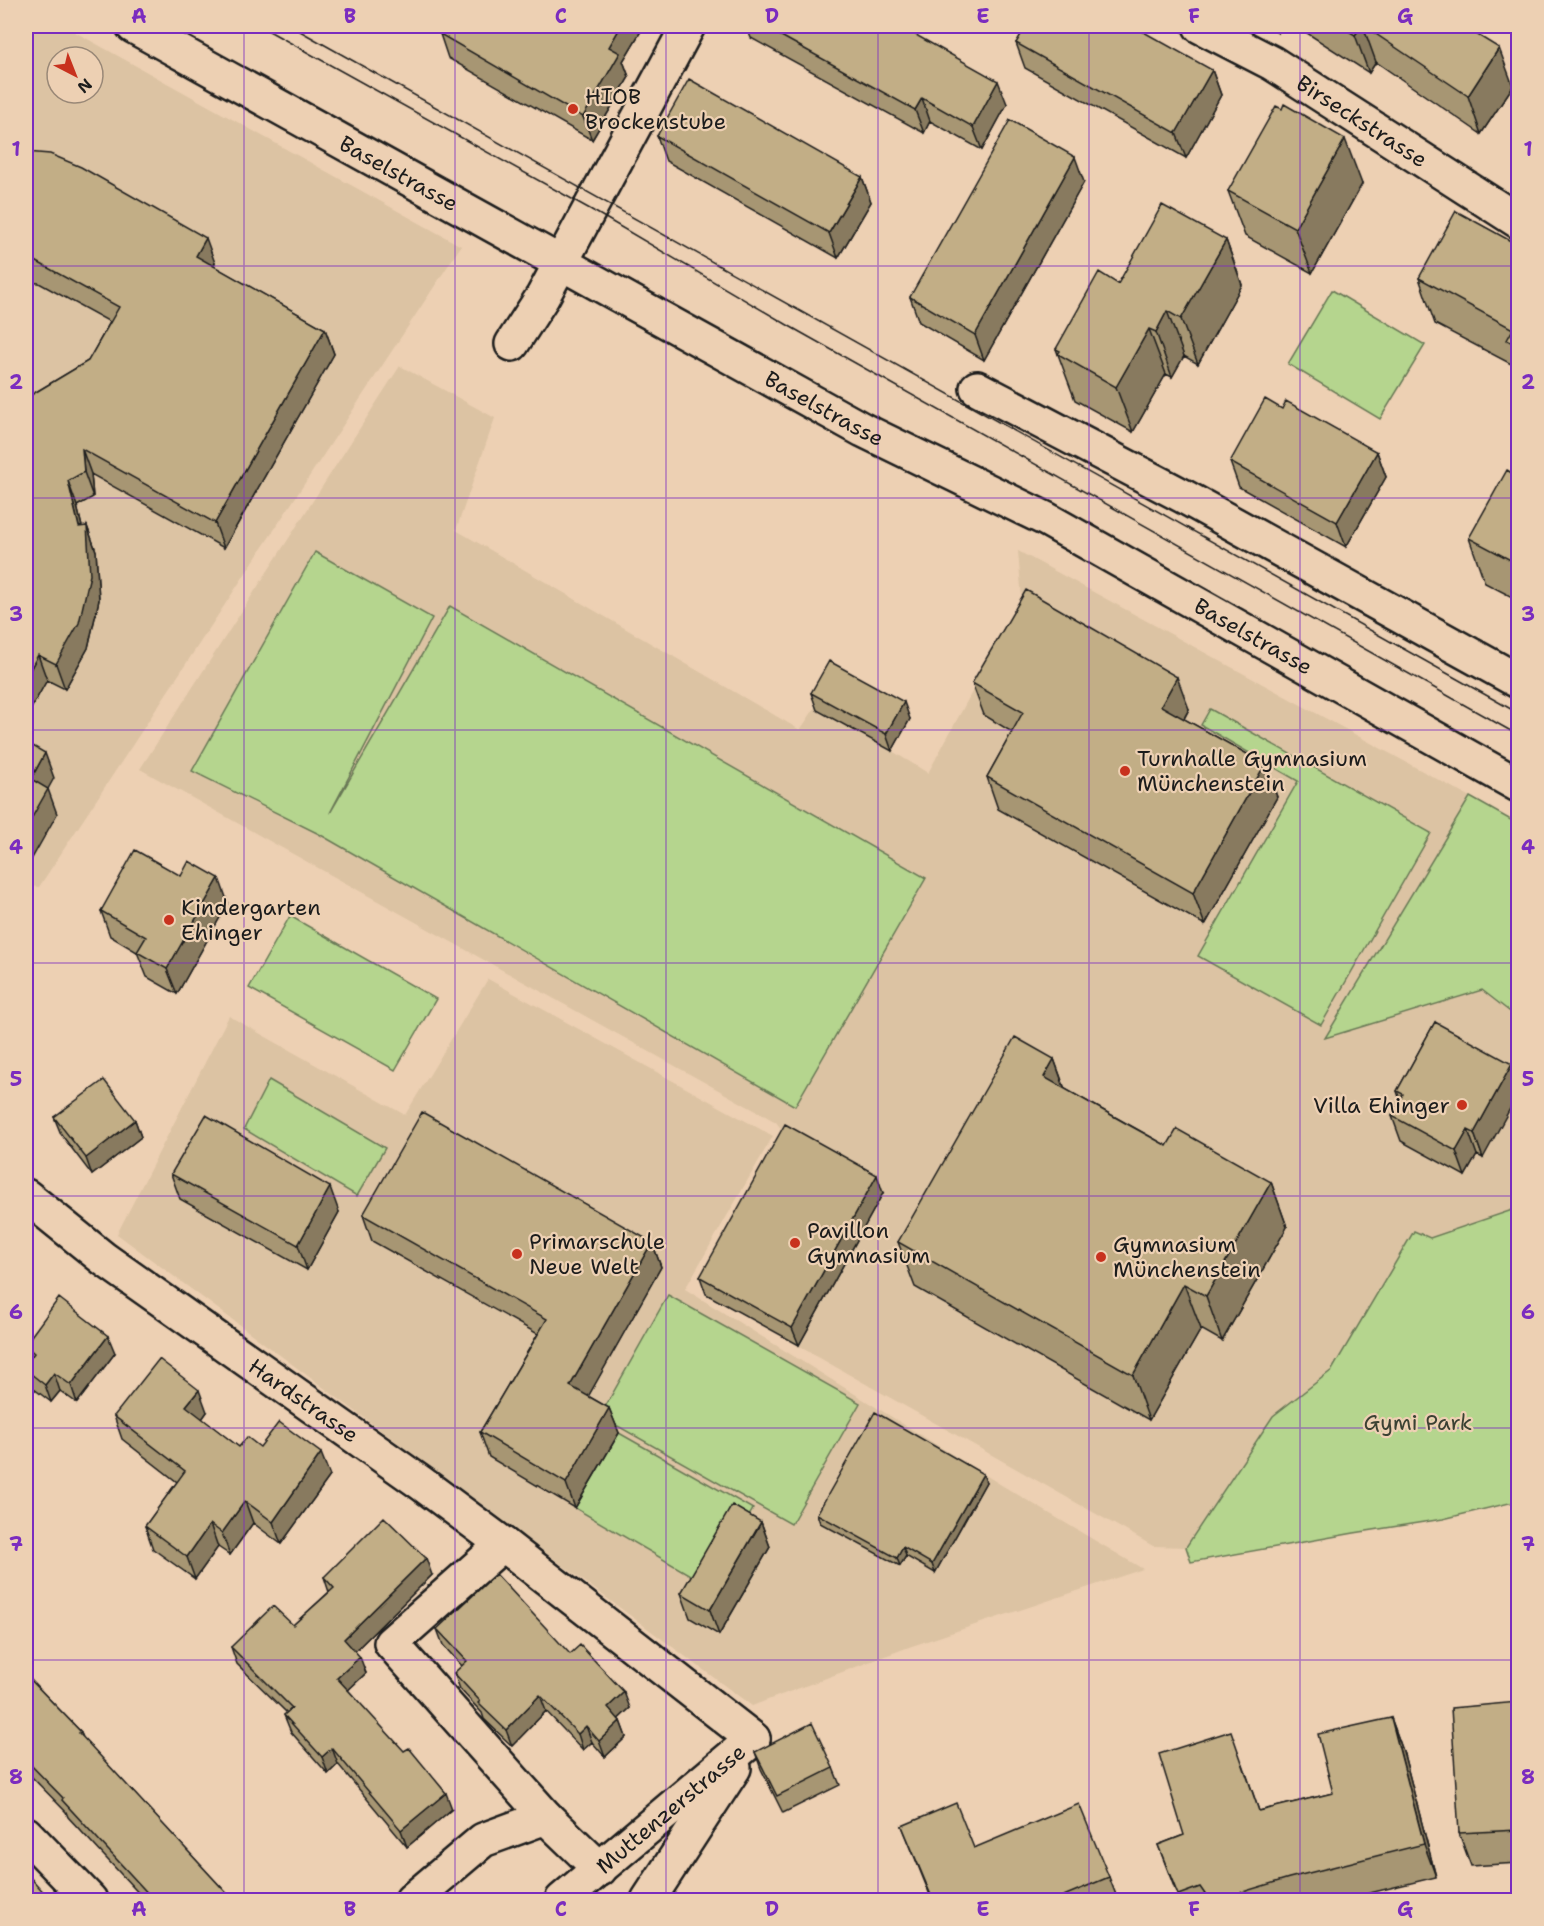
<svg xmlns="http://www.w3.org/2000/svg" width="1544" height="1926" font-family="'Shantell Sans',sans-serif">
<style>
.built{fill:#dcc3a3;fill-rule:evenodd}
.green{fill:#b5d58e;stroke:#687855;stroke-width:1.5}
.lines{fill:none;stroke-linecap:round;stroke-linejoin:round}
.minor-casing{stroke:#1c1c1c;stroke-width:38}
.secondary-casing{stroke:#1c1c1c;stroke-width:38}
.minor{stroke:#edd0b3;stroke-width:33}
.secondary{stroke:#edd0b3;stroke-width:33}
.tram{stroke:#1c1c1c;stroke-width:1.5}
.wall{fill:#a79673;stroke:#1c1c1c;stroke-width:1.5}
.shaded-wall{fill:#887a5e;stroke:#1c1c1c;stroke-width:1.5}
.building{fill:#c2ae86;stroke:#1c1c1c;stroke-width:1.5}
.grid{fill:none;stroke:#7b2cbf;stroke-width:1.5;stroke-opacity:0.55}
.poi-dot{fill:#c8321e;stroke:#edd0b3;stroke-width:2}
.labels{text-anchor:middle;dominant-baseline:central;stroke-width:4.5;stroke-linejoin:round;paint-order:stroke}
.poi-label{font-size:22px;fill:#1c1c1c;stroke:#edd0b3;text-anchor:start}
.street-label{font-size:22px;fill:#1c1c1c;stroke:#edd0b3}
.park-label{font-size:22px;fill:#3b4133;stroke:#edd0b3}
.neatline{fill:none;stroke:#7b2cbf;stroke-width:2}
.grid-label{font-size:20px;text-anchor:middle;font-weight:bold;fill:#7b2cbf}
</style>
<rect width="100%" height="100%" fill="#edd0b3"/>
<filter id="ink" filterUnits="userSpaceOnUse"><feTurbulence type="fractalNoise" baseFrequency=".0167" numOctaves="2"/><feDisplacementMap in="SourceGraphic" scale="12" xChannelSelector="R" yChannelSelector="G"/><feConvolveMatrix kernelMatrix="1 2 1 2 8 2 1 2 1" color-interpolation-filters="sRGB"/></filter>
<g filter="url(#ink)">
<path class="built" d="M 26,26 L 64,26 L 461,246 L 39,887 L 26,886 ZM 57,57 L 93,57 L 93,93 L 57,93 Z
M 400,366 L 495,418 L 456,530 L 800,730 L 835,678 L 910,719 L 892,751 L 928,773 L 1022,600 L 1018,551 L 1470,797 L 1325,1038 L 1482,990 L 1518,1018 L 1518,1208 L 1429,1238 L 1414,1231 L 1332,1370 L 1273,1416 L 1186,1547 L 1153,1546 L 706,1294 L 791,1142 L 776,1122 L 140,769 Z
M 488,979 L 773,1136 L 685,1289 L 1003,1486 L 1143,1569 L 909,1647 L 752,1706 L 117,1234 L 229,1016 L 405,1115 Z"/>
<path class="green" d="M 1332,290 L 1425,345 L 1380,419 L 1288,364 Z
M 315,552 L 432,618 L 330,813 L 450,606 L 926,878 L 795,1106 L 319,834 L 192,771 Z
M 1210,709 L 1431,833 L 1321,1025 L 1198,956 L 1298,781 L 1201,725 Z
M 1470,797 L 1518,824 L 1518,1018 L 1482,990 L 1325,1038 Z
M 290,916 L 436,999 L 395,1070 L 249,988 Z
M 269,1080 L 385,1148 L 357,1196 L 244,1129 Z
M 1518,1208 L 1518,1501 L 1443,1519 L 1354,1533 L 1191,1562 L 1186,1547 L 1273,1416 L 1332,1370 L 1414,1231 L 1430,1238 Z
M 668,1295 L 860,1403 L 791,1524 L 600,1416 Z
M 619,1433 L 753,1509 L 709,1586 L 575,1508 Z"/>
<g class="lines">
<defs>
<g id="minor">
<path id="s1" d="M 1200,26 L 1272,63 L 1518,221"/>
<path d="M 512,344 L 543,296 L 688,26"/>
<path d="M 977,388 L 1183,496 L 1518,681"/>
<path id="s2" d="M 26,1196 L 104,1259 L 421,1483 L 503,1544 L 753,1739"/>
<path d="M 503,1544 L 391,1643 L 546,1817"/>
<path d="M 26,1834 L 90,1900"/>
<path d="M 412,1900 L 483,1840 L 546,1817 L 600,1869"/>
<path id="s3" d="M 562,1900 L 753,1739"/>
<path d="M 648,1900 L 734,1768"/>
</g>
<g id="secondary">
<path id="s4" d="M 133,26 L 863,430 L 1046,519 L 1518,785"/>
</g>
</defs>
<use href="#minor" class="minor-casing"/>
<use href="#secondary" class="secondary-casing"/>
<use href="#minor" class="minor"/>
<use href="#secondary" class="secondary"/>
<path class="tram" d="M 260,26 L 590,209 L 791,327 L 1518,735
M 291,26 L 1518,713"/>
</g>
<path class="wall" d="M 445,26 L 644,26 L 623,61 L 629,77 L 592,140 L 448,58 L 440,34 Z
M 746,26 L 900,26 L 1007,104 L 982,150 L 930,121 L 924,133 L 751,38 Z
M 1265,26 L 1282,26 L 1278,33 Z
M 1296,26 L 1463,26 L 1513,86 L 1481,134 L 1376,62 L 1369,73 Z
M 1016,43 L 1212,70 L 1221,95 L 1186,158 L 1025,68 Z
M 657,136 L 862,177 L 871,202 L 838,258 L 666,161 Z
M 26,152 L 215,263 L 213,266 L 325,329 L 334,354 L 224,548 L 91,474 L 93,497 L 77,506 L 82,527 L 87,526 L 96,551 L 99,600 L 88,648 L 65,689 L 47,680 L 28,714 L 26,708 L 26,398 L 88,361 L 110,322 L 39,283 L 26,282 Z
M 1084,182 L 984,360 L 919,322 L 910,297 Z
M 1362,184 L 1312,273 L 1245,236 L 1228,191 Z
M 1226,240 L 1242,285 L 1198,364 L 1184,356 L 1172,377 L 1166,374 L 1133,432 L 1075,400 L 1056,349 L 1118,284 Z
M 1518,245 L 1518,371 L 1517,367 L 1435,324 L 1419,278 Z
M 1282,409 L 1377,452 L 1386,477 L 1346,547 L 1239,487 L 1230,462 Z
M 1518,477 L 1518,600 L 1485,583 L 1469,538 Z
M 972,683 L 1189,709 L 1184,719 L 1265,764 L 1277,797 L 1205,925 L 998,809 L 987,777 L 1012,732 L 984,715 Z
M 811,693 L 910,719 L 892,751 L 817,710 Z
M 228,903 L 177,994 L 147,977 L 137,952 L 110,936 L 101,911 Z
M 1435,1022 L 1483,1158 L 1477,1155 L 1465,1176 L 1401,1141 L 1392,1116 L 1400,1100 L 1397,1091 Z
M 1054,1059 L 1065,1089 L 1167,1146 L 1271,1182 L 1287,1227 L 1222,1341 L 1201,1329 L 1149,1420 L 915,1287 L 898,1242 Z
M 54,1117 L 135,1120 L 141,1137 L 92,1175 L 61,1134 Z
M 171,1174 L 339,1212 L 307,1270 L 180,1199 Z
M 883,1193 L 799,1345 L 706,1294 L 700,1277 Z
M 363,1215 L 652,1242 L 661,1267 L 588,1396 L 609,1408 L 619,1433 L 575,1508 L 489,1457 L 480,1432 L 538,1334 L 372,1241 Z
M 26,1343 L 115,1353 L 77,1403 L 60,1391 L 51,1402 L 29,1385 L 26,1375 L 26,1364 L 29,1359 L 26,1349 Z
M 207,1412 L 202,1419 L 239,1447 L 260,1447 L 330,1476 L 281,1544 L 253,1523 L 230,1555 L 218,1547 L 195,1579 L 153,1549 L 145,1526 L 177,1482 L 122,1439 L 114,1416 Z
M 986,1482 L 935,1573 L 906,1556 L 900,1566 L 820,1523 L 817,1514 Z
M 761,1522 L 770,1547 L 719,1635 L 690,1618 L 681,1593 Z
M 432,1575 L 355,1651 L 366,1673 L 348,1690 L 452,1809 L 407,1847 L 338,1764 L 328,1774 L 291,1732 L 284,1715 L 287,1713 L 237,1664 L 231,1647 L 293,1625 L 329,1592 L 324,1577 Z
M 437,1629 L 570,1654 L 630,1708 L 618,1719 L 620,1721 L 626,1737 L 605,1757 L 592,1742 L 583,1750 L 546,1711 L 512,1746 L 484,1719 L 482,1713 L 460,1689 L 454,1673 L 462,1666 L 443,1645 Z
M 26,1675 L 81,1732 L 83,1738 L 233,1900 L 145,1900 L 68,1817 L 66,1812 L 26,1771 Z
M 1518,1702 L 1518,1863 L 1471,1866 L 1459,1833 Z
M 1391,1718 L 1403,1751 L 1436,1877 L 1341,1900 L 1179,1900 L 1158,1845 L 1184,1835 L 1243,1764 L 1259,1811 L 1333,1793 Z
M 755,1752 L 833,1768 L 840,1785 L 783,1813 L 761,1769 Z
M 902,1826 L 974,1848 L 1109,1877 L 1118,1900 L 932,1900 Z"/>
<path class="shaded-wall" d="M 621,26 L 644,26 L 623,61 L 629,77 L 592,140 L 583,117 L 609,47 Z
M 1275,26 L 1282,26 L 1278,33 Z
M 1362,26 L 1363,26 L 1376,62 L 1369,73 L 1355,35 Z
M 1499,48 L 1513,86 L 1481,134 L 1468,96 Z
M 1212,70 L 1221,95 L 1186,158 L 1176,133 Z
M 998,81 L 1007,104 L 982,150 L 973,127 Z
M 922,98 L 930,121 L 924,133 L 915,110 Z
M 1345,139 L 1362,184 L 1312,273 L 1295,228 Z
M 1075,157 L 1084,182 L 984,360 L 975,335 Z
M 862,177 L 871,202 L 838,258 L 829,233 Z
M 206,238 L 215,263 L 205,281 L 196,256 Z
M 1226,240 L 1242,285 L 1198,364 L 1181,319 Z
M 1167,311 L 1184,356 L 1172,377 L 1156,332 Z
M 325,329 L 334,354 L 224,548 L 215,523 Z
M 1149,329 L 1166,374 L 1133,432 L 1116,387 Z
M 82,449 L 91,474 L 93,497 L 84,472 Z
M 1377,452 L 1386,477 L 1346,547 L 1337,522 Z
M 68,481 L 77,506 L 88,552 L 79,527 Z
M 87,526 L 96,551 L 99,600 L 88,648 L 65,689 L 56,664 Z
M 38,655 L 47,680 L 28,714 L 26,708 L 26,677 Z
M 1177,677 L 1189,709 L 1173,738 L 1161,706 Z
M 904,702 L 910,719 L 892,751 L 886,734 Z
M 45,753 L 54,778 L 48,789 L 57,814 L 26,869 L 26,828 L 31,779 Z
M 1265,764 L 1277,797 L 1205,925 L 1193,893 Z
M 219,878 L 228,903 L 177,994 L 167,969 Z
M 1054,1059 L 1070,1104 L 1044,1077 Z
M 1512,1064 L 1518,1082 L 1518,1094 L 1483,1158 L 1474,1133 Z
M 135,1120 L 141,1137 L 92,1175 L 86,1158 Z
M 1468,1130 L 1477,1155 L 1465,1176 L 1456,1151 Z
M 877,1175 L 883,1193 L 799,1345 L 792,1328 Z
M 1271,1182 L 1287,1227 L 1222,1341 L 1206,1296 Z
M 330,1187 L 339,1212 L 307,1270 L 298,1245 Z
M 652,1242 L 661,1267 L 580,1411 L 570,1386 Z
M 1184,1284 L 1201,1329 L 1149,1420 L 1133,1375 Z
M 108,1336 L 115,1353 L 77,1403 L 71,1385 Z
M 54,1373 L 60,1391 L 51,1402 L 45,1385 Z
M 199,1390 L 207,1412 L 195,1429 L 186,1406 Z
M 609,1408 L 619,1433 L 575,1508 L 566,1483 Z
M 321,1453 L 330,1476 L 281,1544 L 273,1522 Z
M 983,1474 L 986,1482 L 935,1573 L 932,1564 Z
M 245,1501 L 253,1523 L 230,1555 L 222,1533 Z
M 761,1522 L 770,1547 L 719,1635 L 710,1610 Z
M 210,1524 L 218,1547 L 195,1579 L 187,1557 Z
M 903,1547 L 906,1556 L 900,1566 L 897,1558 Z
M 426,1558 L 432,1575 L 350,1656 L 344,1639 Z
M 360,1657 L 366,1673 L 343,1695 L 337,1678 Z
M 624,1692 L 630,1708 L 613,1724 L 608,1707 Z
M 540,1695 L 546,1711 L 512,1746 L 506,1730 Z
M 1391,1718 L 1403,1751 L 1436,1877 L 1424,1844 Z
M 620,1721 L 626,1737 L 605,1757 L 599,1741 Z
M 586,1726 L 592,1742 L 583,1750 L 578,1734 Z
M 332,1748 L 338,1764 L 328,1774 L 322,1757 Z
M 446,1793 L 452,1809 L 407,1847 L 401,1830 Z"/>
<path class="building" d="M 445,26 L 621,26 L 609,47 L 620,53 L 583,117 L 440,34 Z
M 763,26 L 900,26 L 998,81 L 973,127 L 922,98 L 915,110 Z
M 1026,26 L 1133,26 L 1212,70 L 1176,133 L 1016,43 Z
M 1340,26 L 1362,26 L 1355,35 Z
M 1364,26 L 1463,26 L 1499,48 L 1468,96 Z
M 689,79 L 862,177 L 829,233 L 657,136 Z
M 1284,104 L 1345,139 L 1295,228 L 1228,191 L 1276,106 L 1282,109 Z
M 1010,120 L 1075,157 L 975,335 L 910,297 Z
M 26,152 L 50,154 L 81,167 L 206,238 L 196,256 L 325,329 L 215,523 L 82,449 L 84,472 L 68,481 L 79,527 L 87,526 L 90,575 L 79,623 L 56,664 L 38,655 L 26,677 L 26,398 L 88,361 L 119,307 L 30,258 L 26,257 Z
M 1162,205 L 1226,240 L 1181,319 L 1167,311 L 1156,332 L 1149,329 L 1116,387 L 1058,354 L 1060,351 L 1056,349 L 1099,272 L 1118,284 Z
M 1456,211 L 1518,245 L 1518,346 L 1507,340 L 1513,329 L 1419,278 Z
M 1265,399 L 1282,409 L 1286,401 L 1377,452 L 1337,522 L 1230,462 Z
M 1507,470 L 1518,477 L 1518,564 L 1469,538 Z
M 1026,590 L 1177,677 L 1161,706 L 1265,764 L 1193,893 L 987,777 L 1023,712 L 972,683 Z
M 829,661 L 904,702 L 886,734 L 811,693 Z
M 26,742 L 45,753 L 31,779 L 48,789 L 26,828 Z
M 135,850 L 181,876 L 189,861 L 219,878 L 167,969 L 137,952 L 146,937 L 101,911 Z
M 1435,1022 L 1512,1064 L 1474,1133 L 1468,1130 L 1456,1151 L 1392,1116 L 1403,1094 L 1397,1091 Z
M 1015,1037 L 1054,1059 L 1044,1077 L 1129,1125 L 1167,1146 L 1177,1129 L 1271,1182 L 1206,1296 L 1184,1284 L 1133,1375 L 898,1242 Z
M 104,1080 L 135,1120 L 86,1158 L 54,1117 Z
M 422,1112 L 652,1242 L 570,1386 L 609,1408 L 566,1483 L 480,1432 L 547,1319 L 363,1215 Z
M 206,1115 L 330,1187 L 298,1245 L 171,1174 Z
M 785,1124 L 877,1175 L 792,1328 L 700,1277 Z
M 59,1298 L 108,1336 L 71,1385 L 54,1373 L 45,1385 L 26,1370 L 26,1364 L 34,1353 L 26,1346 L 26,1343 Z
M 159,1359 L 199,1390 L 186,1406 L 239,1447 L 247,1437 L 260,1447 L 279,1422 L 321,1453 L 273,1522 L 245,1501 L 222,1533 L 210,1524 L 187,1557 L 145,1526 L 185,1471 L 114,1416 Z
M 875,1412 L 983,1474 L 932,1564 L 903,1547 L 897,1558 L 817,1514 Z
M 732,1505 L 761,1522 L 710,1610 L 681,1593 Z
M 384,1517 L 426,1558 L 344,1639 L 360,1657 L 337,1678 L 404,1751 L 409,1748 L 446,1793 L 401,1830 L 332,1748 L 322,1757 L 284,1715 L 292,1708 L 231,1647 L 273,1606 L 293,1625 L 334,1588 L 324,1577 Z
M 496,1574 L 570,1654 L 580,1645 L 624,1692 L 608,1707 L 620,1721 L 599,1741 L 586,1726 L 578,1734 L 540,1695 L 506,1730 L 478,1703 L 480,1701 L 454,1673 L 467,1661 L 437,1629 Z
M 26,1675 L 81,1732 L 79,1733 L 233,1900 L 154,1900 L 62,1800 L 63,1798 L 26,1760 Z
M 1518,1702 L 1518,1830 L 1459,1833 L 1451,1708 Z
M 1391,1718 L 1424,1844 L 1289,1878 L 1216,1900 L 1209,1900 L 1200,1887 L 1178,1895 L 1158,1845 L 1184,1835 L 1159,1754 L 1231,1731 L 1259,1811 L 1333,1793 L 1318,1734 Z
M 812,1723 L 833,1768 L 777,1796 L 755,1752 Z
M 956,1803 L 974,1848 L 1079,1804 L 1109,1877 L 1054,1900 L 933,1900 L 902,1826 Z
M 26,1873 L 51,1900 L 26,1900 Z"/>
</g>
<path class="grid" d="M 244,26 L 244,1900M 455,26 L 455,1900M 666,26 L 666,1900M 878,26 L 878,1900M 1089,26 L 1089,1900M 1300,26 L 1300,1900M 26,266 L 1518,266M 26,498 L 1518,498M 26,730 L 1518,730M 26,963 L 1518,963M 26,1196 L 1518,1196M 26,1428 L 1518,1428M 26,1660 L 1518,1660"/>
<g class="poi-dot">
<circle cx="573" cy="109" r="6"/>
<circle cx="1125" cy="771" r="6"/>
<circle cx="169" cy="920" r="6"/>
<circle cx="1462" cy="1105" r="6"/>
<circle cx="795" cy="1243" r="6"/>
<circle cx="517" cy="1254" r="6"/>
<circle cx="1101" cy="1257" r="6"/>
</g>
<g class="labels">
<g class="poi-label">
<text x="585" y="96">HIOB<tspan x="585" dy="25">Brockenstube</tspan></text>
<text x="1137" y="758">Turnhalle Gymnasium<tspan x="1137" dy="25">Münchenstein</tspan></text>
<text x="181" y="907">Kindergarten<tspan x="181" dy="25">Ehinger</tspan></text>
<text x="1450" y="1105" text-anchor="end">Villa Ehinger</text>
<text x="807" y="1230">Pavillon<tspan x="807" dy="25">Gymnasium</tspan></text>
<text x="529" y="1241">Primarschule<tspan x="529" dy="25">Neue Welt</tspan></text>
<text x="1113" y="1244">Gymnasium<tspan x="1113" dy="25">Münchenstein</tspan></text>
</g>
<g class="street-label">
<text stroke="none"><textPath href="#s1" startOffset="188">Birseckstrasse</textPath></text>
<text stroke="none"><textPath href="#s4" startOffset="304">Baselstrasse</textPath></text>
<text stroke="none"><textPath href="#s4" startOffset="790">Baselstrasse</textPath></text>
<text stroke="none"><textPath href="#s4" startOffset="1276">Baselstrasse</textPath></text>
<text stroke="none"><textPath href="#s2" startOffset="345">Hardstrasse</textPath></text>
<text stroke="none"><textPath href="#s3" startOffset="142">Muttenzerstrasse</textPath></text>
</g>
<g class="park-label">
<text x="1418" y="1422">Gymi Park</text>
</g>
</g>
<rect width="1544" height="1926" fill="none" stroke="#edd0b3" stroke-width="66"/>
<g transform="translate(75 75) rotate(138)"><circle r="28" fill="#edd0b3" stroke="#998877" stroke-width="1.5"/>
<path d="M0-4.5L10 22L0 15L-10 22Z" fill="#c8321e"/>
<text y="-9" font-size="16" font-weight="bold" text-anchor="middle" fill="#1c1c1c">N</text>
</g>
<rect x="33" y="33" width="1478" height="1860" class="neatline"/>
<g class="grid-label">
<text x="139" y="23">A</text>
<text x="350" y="23">B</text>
<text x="561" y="23">C</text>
<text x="772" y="23">D</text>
<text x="983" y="23">E</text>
<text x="1194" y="23">F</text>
<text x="1405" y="23">G</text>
<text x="16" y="156">1</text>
<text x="1528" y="156">1</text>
<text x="16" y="389">2</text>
<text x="1528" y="389">2</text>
<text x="16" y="621">3</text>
<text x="1528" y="621">3</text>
<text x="16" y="854">4</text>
<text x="1528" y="854">4</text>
<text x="16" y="1086">5</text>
<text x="1528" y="1086">5</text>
<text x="16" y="1319">6</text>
<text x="1528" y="1319">6</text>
<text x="16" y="1551">7</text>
<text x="1528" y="1551">7</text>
<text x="16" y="1784">8</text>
<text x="1528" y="1784">8</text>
<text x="139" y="1916">A</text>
<text x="350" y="1916">B</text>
<text x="561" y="1916">C</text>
<text x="772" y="1916">D</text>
<text x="983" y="1916">E</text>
<text x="1194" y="1916">F</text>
<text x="1405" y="1916">G</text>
</g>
</svg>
